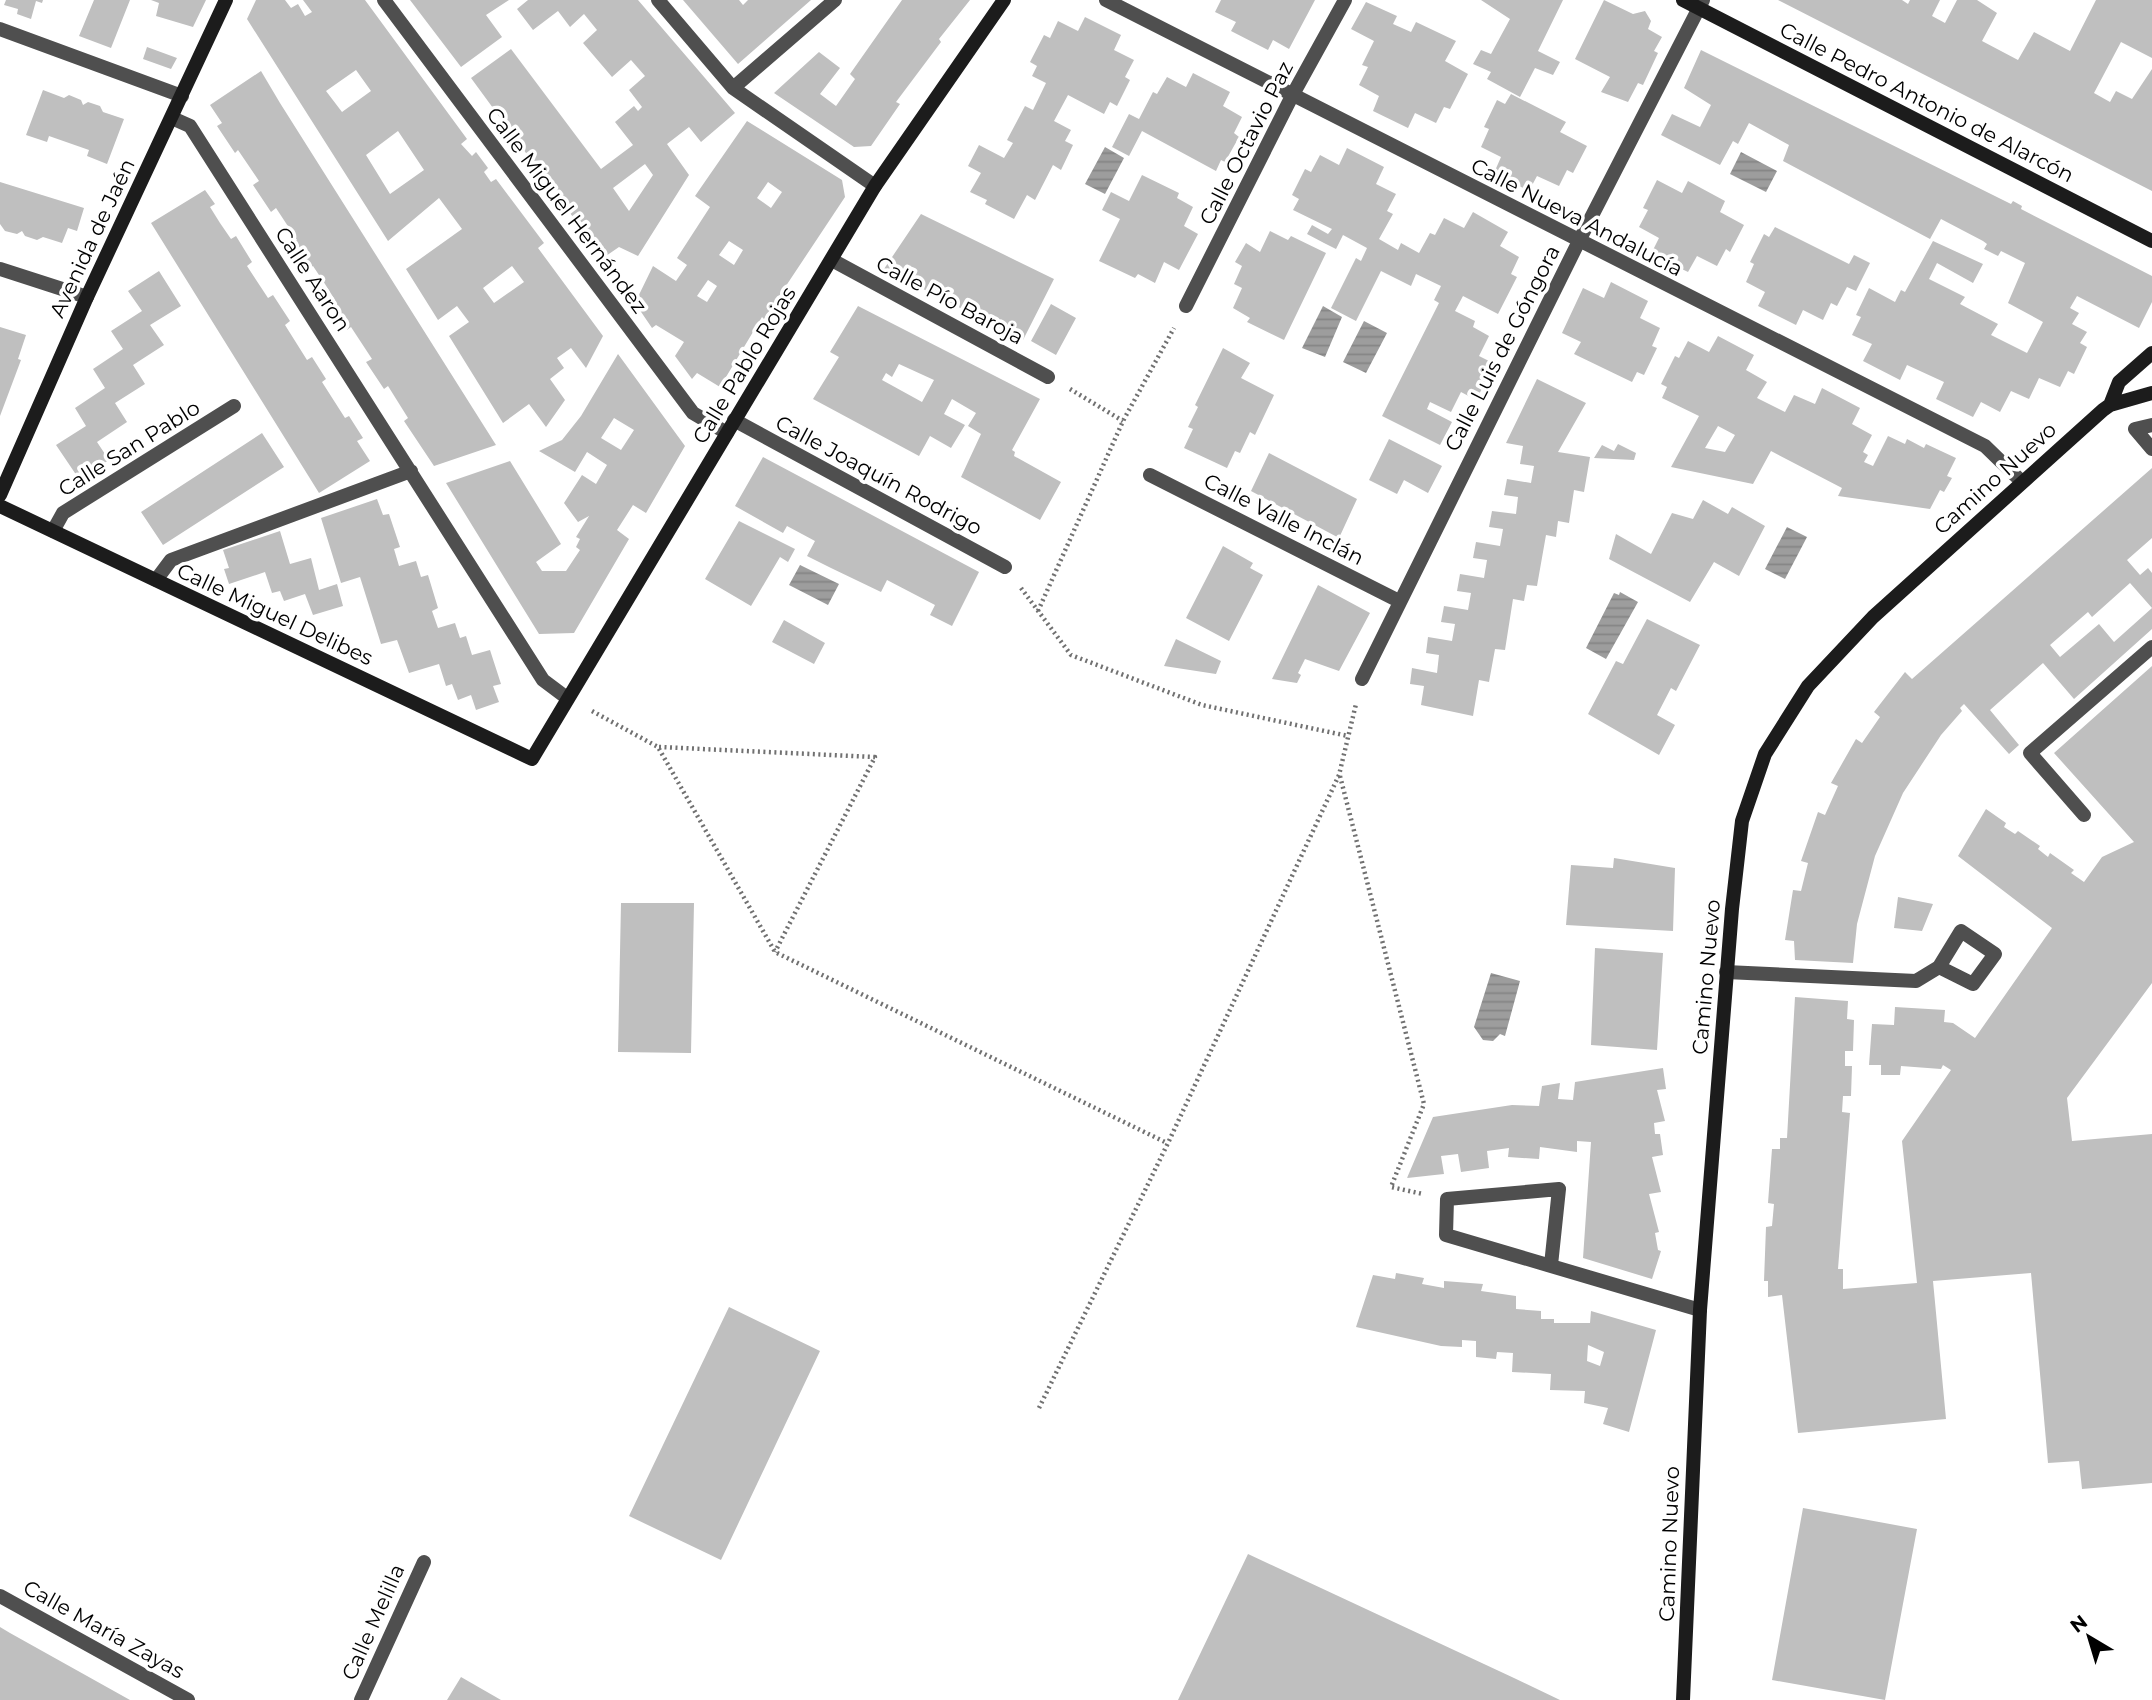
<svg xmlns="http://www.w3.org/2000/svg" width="2152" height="1700" font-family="Montserrat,sans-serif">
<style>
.water{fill:url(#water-rules)}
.building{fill:#bfbfbf;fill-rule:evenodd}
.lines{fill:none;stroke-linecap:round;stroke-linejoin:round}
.path{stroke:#717171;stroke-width:4.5;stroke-dasharray:2 3.5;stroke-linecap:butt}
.street{stroke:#4f4f4f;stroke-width:14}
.secondary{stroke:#1c1c1c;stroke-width:14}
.labels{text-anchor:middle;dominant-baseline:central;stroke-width:7;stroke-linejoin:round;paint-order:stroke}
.street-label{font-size:21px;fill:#000;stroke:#fff}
</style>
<defs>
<pattern id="water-rules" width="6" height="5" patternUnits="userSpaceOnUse" patternTransform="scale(1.75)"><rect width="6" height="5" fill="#9d9d9d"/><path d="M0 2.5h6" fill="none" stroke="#858585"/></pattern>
</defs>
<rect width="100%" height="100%" fill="#fff"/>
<path class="water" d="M 1105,147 L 1124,158 L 1105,194 L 1085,184 Z
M 1741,152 L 1777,171 L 1766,192 L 1730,174 Z
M 1323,306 L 1342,317 L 1325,357 L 1302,348 Z
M 1364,321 L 1387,333 L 1366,373 L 1343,362 Z
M 1787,527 L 1807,537 L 1785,579 L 1765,569 Z
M 800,565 L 839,584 L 828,605 L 789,585 Z
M 1620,592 L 1638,602 L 1606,659 L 1586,648 L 1614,593 L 1619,595 Z
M 1491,973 L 1520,981 L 1505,1036 L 1500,1034 L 1493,1041 L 1483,1040 L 1474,1027 Z"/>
<path class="building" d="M 6,0 L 43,0 L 42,3 L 36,1 L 31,19 L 17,14 L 18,9 L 4,5 Z
M 94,0 L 130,0 L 111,48 L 79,36 Z
M 151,0 L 206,0 L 193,27 L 156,16 L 159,3 Z
M 256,0 L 285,0 L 291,8 L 298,4 L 305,16 L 312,12 L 303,0 L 365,0 L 467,139 L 461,144 L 472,156 L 476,152 L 488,168 L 484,172 L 491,182 L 496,179 L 544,243 L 538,248 L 603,336 L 586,368 L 571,348 L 557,358 L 564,368 L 550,379 L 565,400 L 546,427 L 529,404 L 503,423 L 449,336 L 469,322 L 457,306 L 438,320 L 406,269 L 462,229 L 439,198 L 388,241 L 247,19 ZM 356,70 L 371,91 L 342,112 L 326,91 ZM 398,131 L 424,170 L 390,194 L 366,155 ZM 512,266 L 524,282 L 494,303 L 483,288 Z
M 410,0 L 509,0 L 486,15 L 502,37 L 461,67 Z
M 528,0 L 638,0 L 735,113 L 701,142 L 689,127 L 667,144 L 689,175 L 638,256 L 619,247 L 603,258 L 471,78 L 511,49 L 601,169 L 633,145 L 615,122 L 634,106 L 638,111 L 642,107 L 629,90 L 645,76 L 631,60 L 612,77 L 583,43 L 597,30 L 584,14 L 570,27 L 558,11 L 533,30 L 517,9 ZM 645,164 L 653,175 L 629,211 L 613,188 Z
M 683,0 L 739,0 L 743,5 L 748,0 L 811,0 L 738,64 Z
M 902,0 L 970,0 L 939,39 L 941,42 L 896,102 L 900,104 L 871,146 L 854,147 L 774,93 L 819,52 L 840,68 L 820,94 L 836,106 L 855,79 L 850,74 Z
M 1221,0 L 1315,0 L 1289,49 L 1273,40 L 1268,50 L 1231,31 L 1236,22 L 1215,12 Z
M 1481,0 L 1563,0 L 1538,51 L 1560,62 L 1553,75 L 1535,68 L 1520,97 L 1487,79 L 1491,72 L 1473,64 L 1481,50 L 1491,54 L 1510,19 Z
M 1604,0 L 1633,14 L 1645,11 L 1651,21 L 1648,29 L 1662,37 L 1654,51 L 1658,53 L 1643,85 L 1638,83 L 1628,102 L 1601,92 L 1610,77 L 1575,59 Z
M 1778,0 L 1902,0 L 1908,4 L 1910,0 L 1940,0 L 1932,16 L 1945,23 L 1957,0 L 1977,0 L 1997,13 L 1982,41 L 2018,60 L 2034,32 L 2070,51 L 2096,0 L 2152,0 L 2152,58 L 2121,42 L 2094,93 L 2110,102 L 2116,91 L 2132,99 L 2152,69 L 2152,191 Z
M 1366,2 L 1397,16 L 1393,24 L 1411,32 L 1416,22 L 1456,41 L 1445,61 L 1468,74 L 1450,109 L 1444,107 L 1436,123 L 1415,113 L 1408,128 L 1373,111 L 1379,96 L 1359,85 L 1368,67 L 1362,65 L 1374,41 L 1351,29 Z
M 1085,17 L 1121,35 L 1114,50 L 1134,60 L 1125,77 L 1130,80 L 1117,106 L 1110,102 L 1104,114 L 1068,95 L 1054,121 L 1071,130 L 1065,141 L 1073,145 L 1061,170 L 1053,165 L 1035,200 L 1027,195 L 1014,219 L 985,204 L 987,200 L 970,192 L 981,173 L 968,166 L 979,145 L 1004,158 L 1013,143 L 1007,140 L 1025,106 L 1033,110 L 1046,83 L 1032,76 L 1037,66 L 1030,62 L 1044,35 L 1050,38 L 1058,21 L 1078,31 Z
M 147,47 L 177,58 L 171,69 L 143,59 Z
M 1701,50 L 2011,204 L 2013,201 L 2022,206 L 2021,209 L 2152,276 L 2152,302 L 2139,328 L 2077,296 L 2070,308 L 2079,313 L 2072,324 L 2087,332 L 2080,343 L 2087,347 L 2074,374 L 2068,371 L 2060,387 L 2039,378 L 2029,399 L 2011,391 L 2000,412 L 1981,402 L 1973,417 L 1936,399 L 1944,382 L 1907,365 L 1900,380 L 1863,361 L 1872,344 L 1852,335 L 1861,317 L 1856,315 L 1869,288 L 1895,302 L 1901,290 L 1905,292 L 1933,241 L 1983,264 L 1973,283 L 1937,263 L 1929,279 L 1965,297 L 1960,304 L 1998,324 L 1991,335 L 2027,353 L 2043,322 L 2008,303 L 2025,263 L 2001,251 L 1998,256 L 1984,249 L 1987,244 L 1983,241 L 1941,219 L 1930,239 L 1783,161 L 1789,145 L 1749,123 L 1738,144 L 1733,141 L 1720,165 L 1661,135 L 1672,114 L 1700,127 L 1711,105 L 1684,88 Z
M 261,71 L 280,103 L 496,445 L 434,466 L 404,421 L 408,418 L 388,386 L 384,389 L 366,362 L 372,359 L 351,327 L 347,330 L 330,303 L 335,300 L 325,284 L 313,266 L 308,269 L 291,243 L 297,240 L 276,208 L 271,212 L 253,185 L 259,181 L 238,150 L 235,153 L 217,126 L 222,123 L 210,105 Z
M 1193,73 L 1230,92 L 1223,106 L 1242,117 L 1234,133 L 1239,137 L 1225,162 L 1221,160 L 1216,171 L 1142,131 L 1129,156 L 1112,147 L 1129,114 L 1139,119 L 1153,92 L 1157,94 L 1167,77 L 1186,87 Z
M 43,90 L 64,98 L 69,95 L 81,100 L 83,105 L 88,102 L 100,106 L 103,112 L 124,119 L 107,164 L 87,156 L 89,150 L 49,136 L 47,142 L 26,135 Z
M 1511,94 L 1566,122 L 1560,132 L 1587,146 L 1573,173 L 1567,170 L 1559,186 L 1537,176 L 1529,191 L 1494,173 L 1501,157 L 1481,147 L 1489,129 L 1484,127 L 1497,100 L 1505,104 Z
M 747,121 L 842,180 L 845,197 L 764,319 L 762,317 L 720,387 L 697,373 L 692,379 L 675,356 L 684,342 L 656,325 L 652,328 L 635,303 L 653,266 L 676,281 L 687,265 L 677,258 L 710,207 L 695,196 ZM 768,182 L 782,192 L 771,208 L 757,198 ZM 729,241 L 743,250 L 734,265 L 719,255 ZM 708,280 L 717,286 L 707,302 L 697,296 Z
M 1347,148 L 1384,167 L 1376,184 L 1396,194 L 1387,211 L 1393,214 L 1379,239 L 1398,250 L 1401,243 L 1419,253 L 1430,233 L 1435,235 L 1444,218 L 1464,228 L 1473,212 L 1508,232 L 1500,246 L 1519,257 L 1511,274 L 1517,277 L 1498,314 L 1463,296 L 1455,311 L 1475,321 L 1473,327 L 1489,336 L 1479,356 L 1495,364 L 1476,400 L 1461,392 L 1451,412 L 1430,402 L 1427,409 L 1452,422 L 1440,445 L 1382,416 L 1439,303 L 1434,300 L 1441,286 L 1416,274 L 1411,286 L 1381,271 L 1356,321 L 1331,308 L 1356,258 L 1361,261 L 1367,248 L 1343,235 L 1336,249 L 1324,243 L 1307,234 L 1312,225 L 1328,234 L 1332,229 L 1293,210 L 1299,199 L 1292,195 L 1305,169 L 1311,172 L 1320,155 L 1339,165 Z
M 1142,175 L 1179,193 L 1177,198 L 1193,207 L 1184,226 L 1198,234 L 1179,270 L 1164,262 L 1155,283 L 1138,274 L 1135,278 L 1099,261 L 1120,219 L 1102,210 L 1111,192 L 1129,201 Z
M 1657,180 L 1682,193 L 1688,181 L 1725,201 L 1720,212 L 1744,225 L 1730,252 L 1726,249 L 1717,266 L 1697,256 L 1688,272 L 1651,254 L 1659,238 L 1639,227 L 1648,210 L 1643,208 Z
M 0,182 L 84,208 L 77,231 L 68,228 L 62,243 L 43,237 L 37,240 L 25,236 L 22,231 L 17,234 L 5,231 L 0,224 Z
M 205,190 L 215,204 L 210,207 L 220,223 L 231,239 L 236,236 L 252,262 L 247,266 L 268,298 L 273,295 L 290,321 L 285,325 L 307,360 L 312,357 L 326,379 L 322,382 L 345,418 L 349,416 L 363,438 L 357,441 L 370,461 L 319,493 L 151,223 Z
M 921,214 L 1054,279 L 1023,340 L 884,269 Z
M 1775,227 L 1849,264 L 1854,255 L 1870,263 L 1856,291 L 1847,287 L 1837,306 L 1831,303 L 1823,320 L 1803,310 L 1796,325 L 1758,306 L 1765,292 L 1746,282 L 1754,264 L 1750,262 L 1764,234 L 1769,237 Z
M 1270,231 L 1288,240 L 1291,236 L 1326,253 L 1284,340 L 1247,322 L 1250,318 L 1233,308 L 1242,288 L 1234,284 L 1242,266 L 1235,262 L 1246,243 L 1260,252 Z
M 159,271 L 181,306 L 150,325 L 164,345 L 133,365 L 145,384 L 115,403 L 127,422 L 97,442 L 109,460 L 79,479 L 56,445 L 86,426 L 75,408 L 105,388 L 93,369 L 123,349 L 111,331 L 142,311 L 128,291 Z
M 1611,282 L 1648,301 L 1640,318 L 1660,328 L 1652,346 L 1657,348 L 1644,375 L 1637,372 L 1632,382 L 1574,354 L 1581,342 L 1562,333 L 1583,288 L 1604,298 Z
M 1051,304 L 1076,318 L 1056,355 L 1031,341 Z
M 858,306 L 1040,399 L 1012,450 L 1015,452 L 1014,456 L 1061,482 L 1040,520 L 961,477 L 981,434 L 968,426 L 976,413 L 952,399 L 944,414 L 965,425 L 951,448 L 930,436 L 919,456 L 813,399 L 839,357 L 830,352 ZM 899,364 L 934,380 L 922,402 L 882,380 L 886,373 L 892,377 Z
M 0,327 L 26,335 L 18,359 L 21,360 L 0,416 Z
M 1718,336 L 1754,355 L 1746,370 L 1767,382 L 1757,398 L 1785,412 L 1794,395 L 1815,404 L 1822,388 L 1860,408 L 1852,424 L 1872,435 L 1863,452 L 1868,455 L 1864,462 L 1873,466 L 1888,436 L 1905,444 L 1907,439 L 1924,448 L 1926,444 L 1956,458 L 1947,476 L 1952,478 L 1944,492 L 1940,490 L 1930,509 L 1838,496 L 1842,488 L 1771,451 L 1753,484 L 1671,467 L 1699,416 L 1662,398 L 1667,387 L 1661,384 L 1675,356 L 1679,358 L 1688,341 L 1709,352 ZM 1718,426 L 1735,435 L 1725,452 L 1705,448 Z
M 1223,348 L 1250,363 L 1241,378 L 1274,395 L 1255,435 L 1250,432 L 1240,453 L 1235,451 L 1227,468 L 1184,448 L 1193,429 L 1188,427 L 1198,407 L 1195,405 Z
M 618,354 L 685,446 L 646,513 L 633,505 L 617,530 L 629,539 L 574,633 L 539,634 L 446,483 L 510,461 L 561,544 L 536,562 L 542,571 L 566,571 L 580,550 L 576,547 L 580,539 L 576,537 L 589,516 L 578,522 L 564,503 L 582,475 L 596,484 L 607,465 L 587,452 L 575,472 L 539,451 L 562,440 L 581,416 ZM 614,418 L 634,430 L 621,450 L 601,438 Z
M 1537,379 L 1586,403 L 1558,452 L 1590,457 L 1584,492 L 1574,490 L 1569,523 L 1558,521 L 1556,537 L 1546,535 L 1537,586 L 1527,585 L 1524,601 L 1513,599 L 1505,650 L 1495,649 L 1489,682 L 1479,680 L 1473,716 L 1421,705 L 1424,686 L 1410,684 L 1412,668 L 1437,673 L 1439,655 L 1426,653 L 1428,637 L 1452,641 L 1455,624 L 1441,622 L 1444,606 L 1468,610 L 1471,593 L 1457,591 L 1460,574 L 1484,578 L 1487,560 L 1473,558 L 1476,542 L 1500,546 L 1503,529 L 1489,527 L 1492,511 L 1516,514 L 1518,497 L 1504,495 L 1507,479 L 1531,483 L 1534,466 L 1520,464 L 1523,446 L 1506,443 Z
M 262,433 L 284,467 L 163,545 L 141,512 Z
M 1389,439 L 1442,466 L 1428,493 L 1404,480 L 1397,494 L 1369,480 Z
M 1618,444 L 1636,453 L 1634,460 L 1594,458 L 1602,445 L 1614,451 Z
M 1269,453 L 1357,499 L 1339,538 L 1251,491 Z
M 763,457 L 979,572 L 952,626 L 930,615 L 935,605 L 887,580 L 881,592 L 831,568 L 807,556 L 815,541 L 787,526 L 783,533 L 735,506 Z
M 2152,468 L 2152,538 L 2127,560 L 2140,575 L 2148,568 L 2152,573 L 2152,629 L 2074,699 L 2043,663 L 1990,710 L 2019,745 L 2009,754 L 1964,704 L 1960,708 L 1962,711 L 1941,735 L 1903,793 L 1875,856 L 1857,924 L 1853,963 L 1795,960 L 1794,941 L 1785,940 L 1793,890 L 1801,891 L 1808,863 L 1801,861 L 1818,812 L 1825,815 L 1838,786 L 1831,783 L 1856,739 L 1862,743 L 1880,717 L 1874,712 L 1905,672 L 1912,679 ZM 2130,583 L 2152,608 L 2114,642 L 2099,624 L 2060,657 L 2050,645 L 2088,612 L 2092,617 Z
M 377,499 L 383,515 L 389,514 L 400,547 L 394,549 L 399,566 L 416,561 L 421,577 L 428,575 L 438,608 L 432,611 L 438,628 L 455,623 L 460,638 L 466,636 L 472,655 L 490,650 L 501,684 L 493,686 L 499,702 L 476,710 L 471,695 L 458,700 L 452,684 L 446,686 L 439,664 L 409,673 L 397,640 L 381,644 L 360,577 L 341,583 L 321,518 Z
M 1703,500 L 1728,514 L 1732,507 L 1765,526 L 1739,576 L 1714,562 L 1690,602 L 1609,559 L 1616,534 L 1651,554 L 1672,513 L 1693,519 Z
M 739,521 L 795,549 L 788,562 L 780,557 L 751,606 L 705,579 Z
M 280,531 L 290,564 L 311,558 L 319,590 L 337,584 L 343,606 L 313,615 L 305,594 L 284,601 L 280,591 L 272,593 L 265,572 L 229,584 L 224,569 L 229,568 L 223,550 Z
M 1223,546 L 1253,563 L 1250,568 L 1263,575 L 1229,641 L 1186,618 Z
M 1318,585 L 1370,613 L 1339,671 L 1305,659 L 1298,673 L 1301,675 L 1297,683 L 1272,679 Z
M 1647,619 L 1700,645 L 1676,691 L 1671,688 L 1657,715 L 1675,725 L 1659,755 L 1588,714 L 1616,661 L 1623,664 Z
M 784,620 L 825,643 L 814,664 L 772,642 Z
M 1176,639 L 1221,661 L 1216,674 L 1164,666 Z
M 2152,666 L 2152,983 L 2067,1098 L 2072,1141 L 2152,1134 L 2152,1483 L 2082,1489 L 2079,1461 L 2048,1463 L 2031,1273 L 1933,1281 L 1946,1419 L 1798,1433 L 1782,1295 L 1768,1297 L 1768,1281 L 1764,1281 L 1766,1227 L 1772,1226 L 1774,1204 L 1768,1203 L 1772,1149 L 1780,1149 L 1780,1138 L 1787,1138 L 1795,997 L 1848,1001 L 1847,1019 L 1854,1020 L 1853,1051 L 1845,1051 L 1845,1066 L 1852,1066 L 1851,1096 L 1843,1096 L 1842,1112 L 1850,1113 L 1838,1269 L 1843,1269 L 1843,1289 L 1917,1283 L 1902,1141 L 1951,1070 L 1943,1065 L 1941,1069 L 1901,1066 L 1900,1075 L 1881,1075 L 1881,1065 L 1869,1065 L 1872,1024 L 1894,1025 L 1895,1007 L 1945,1010 L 1944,1022 L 1953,1023 L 1975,1038 L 2052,928 L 1958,856 L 1986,809 L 2006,823 L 2004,827 L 2015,834 L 2018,831 L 2040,846 L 2038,849 L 2048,857 L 2050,853 L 2074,870 L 2071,873 L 2084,882 L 2102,857 L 2134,842 L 2054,753 Z
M 1614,858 L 1675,868 L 1673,931 L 1566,925 L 1571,865 L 1613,868 Z
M 1898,897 L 1933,904 L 1922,931 L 1894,928 Z
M 621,903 L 694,903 L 691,1053 L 618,1052 Z
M 1595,948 L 1663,953 L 1657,1050 L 1591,1045 Z
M 1663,1068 L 1666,1089 L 1657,1090 L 1665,1121 L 1654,1123 L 1655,1134 L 1660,1134 L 1663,1155 L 1652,1157 L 1661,1192 L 1649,1194 L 1659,1232 L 1655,1233 L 1658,1250 L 1661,1251 L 1652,1279 L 1583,1258 L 1591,1142 L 1577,1141 L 1577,1152 L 1540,1147 L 1539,1159 L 1508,1157 L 1509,1148 L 1487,1151 L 1489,1168 L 1461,1172 L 1458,1154 L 1441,1156 L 1444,1174 L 1407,1178 L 1433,1117 L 1512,1105 L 1539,1106 L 1542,1086 L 1560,1083 L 1558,1099 L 1573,1100 L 1575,1082 Z
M 1396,1273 L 1424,1278 L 1422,1284 L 1444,1288 L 1444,1281 L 1483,1284 L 1481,1291 L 1516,1296 L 1516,1309 L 1541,1311 L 1541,1319 L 1554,1319 L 1554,1323 L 1590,1323 L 1591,1311 L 1656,1330 L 1629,1432 L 1603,1424 L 1608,1408 L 1584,1403 L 1585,1391 L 1550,1390 L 1551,1374 L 1512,1372 L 1513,1353 L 1497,1352 L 1496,1359 L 1476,1357 L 1476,1341 L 1462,1340 L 1462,1347 L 1441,1346 L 1356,1327 L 1373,1275 L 1395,1279 ZM 1588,1345 L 1604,1352 L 1600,1366 L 1587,1361 Z
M 729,1307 L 820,1351 L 721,1560 L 629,1516 Z
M 1803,1508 L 1917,1529 L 1885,1700 L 1772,1680 Z
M 1248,1554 L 1514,1678 L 1560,1700 L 1178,1700 Z
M 0,1627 L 10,1633 L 130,1700 L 0,1700 Z
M 461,1677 L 501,1700 L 447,1700 Z"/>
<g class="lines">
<path class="path" d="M 1070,389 L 1123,421
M 1021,588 L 1071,655 L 1202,705 L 1348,736
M 1038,611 L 1123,421 L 1174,328
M 592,711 L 658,747 L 775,952 L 1167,1143
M 659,747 L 875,757 L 775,952
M 1340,776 L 1424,1104 L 1391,1187 L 1423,1194
M 1039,1408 L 1168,1143 L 1339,775 L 1356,704"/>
<path class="street" d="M 384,0 L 693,413 L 727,433
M 658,0 L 733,88 L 875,186
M 1106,0 L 1985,446 L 2021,481
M 0,29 L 182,96
M 733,88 L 835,0
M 172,118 L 190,126 L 543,680 L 567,698
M 832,260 L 1048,377
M 0,269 L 87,297
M 1186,306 L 1292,96 L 1345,0
M 734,420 L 1005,567
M 2152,425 L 2135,429 L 2152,449
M 1150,475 L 1399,601
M 53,531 L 63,513 L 234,406
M 156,580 L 171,560 L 411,471
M 1362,679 L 1579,241 L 1703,0
M 2084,815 L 2030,753 L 2152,647
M 1726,972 L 1916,981 L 1939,967 L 1961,931 L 1995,954 L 1973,984 L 1939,967
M 1551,1265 L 1559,1189 L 1447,1199 L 1446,1235 L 1700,1310
M 0,1596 L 188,1700
M 361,1700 L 424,1562"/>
<path class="secondary" d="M 1683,0 L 2152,241
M 2110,405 L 2119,382 L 2152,353
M 0,495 L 87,297 L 226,0
M 0,506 L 532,759 L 875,186 L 1004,0
M 1683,1700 L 1700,1310 L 1732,909 L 1742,821 L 1765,754 L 1808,686 L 1873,617 L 2103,410 L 2110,405 L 2152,393"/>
</g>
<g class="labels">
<g class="street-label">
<text transform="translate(1927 102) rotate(27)">Calle Pedro Antonio de Alarcón</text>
<text transform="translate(1246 143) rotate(-63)">Calle Octavio Paz</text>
<text transform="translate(567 210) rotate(53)">Calle Miguel Hernández</text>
<text transform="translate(1577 217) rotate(27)">Calle Nueva Andalucía</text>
<text transform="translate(92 238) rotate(-65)">Avenida de Jaén</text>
<text transform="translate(313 279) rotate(57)">Calle Aaron</text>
<text transform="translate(950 300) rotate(28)">Calle Pío Baroja</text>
<text transform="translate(1502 348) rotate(-63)">Calle Luis de Góngora</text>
<text transform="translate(744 365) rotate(-59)">Calle Pablo Rojas</text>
<text transform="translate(129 448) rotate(-32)">Calle San Pablo</text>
<text transform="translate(879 475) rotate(28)">Calle Joaquín Rodrigo</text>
<text transform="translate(1995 478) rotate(-42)">Camino Nuevo</text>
<text transform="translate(1284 519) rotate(27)">Calle Valle Inclán</text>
<text transform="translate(275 614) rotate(25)">Calle Miguel Delibes</text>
<text transform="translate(1706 977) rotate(-85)">Camino Nuevo</text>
<text transform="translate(1669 1544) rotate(-88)">Camino Nuevo</text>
<text transform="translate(373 1622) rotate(-66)">Calle Melilla</text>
<text transform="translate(104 1629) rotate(29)">Calle María Zayas</text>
</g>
</g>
<g transform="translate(2089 1637) rotate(322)" stroke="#ffffff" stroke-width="5" paint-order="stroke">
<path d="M0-5L12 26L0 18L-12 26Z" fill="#000000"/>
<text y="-10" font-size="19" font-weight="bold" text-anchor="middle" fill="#000000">N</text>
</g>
</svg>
